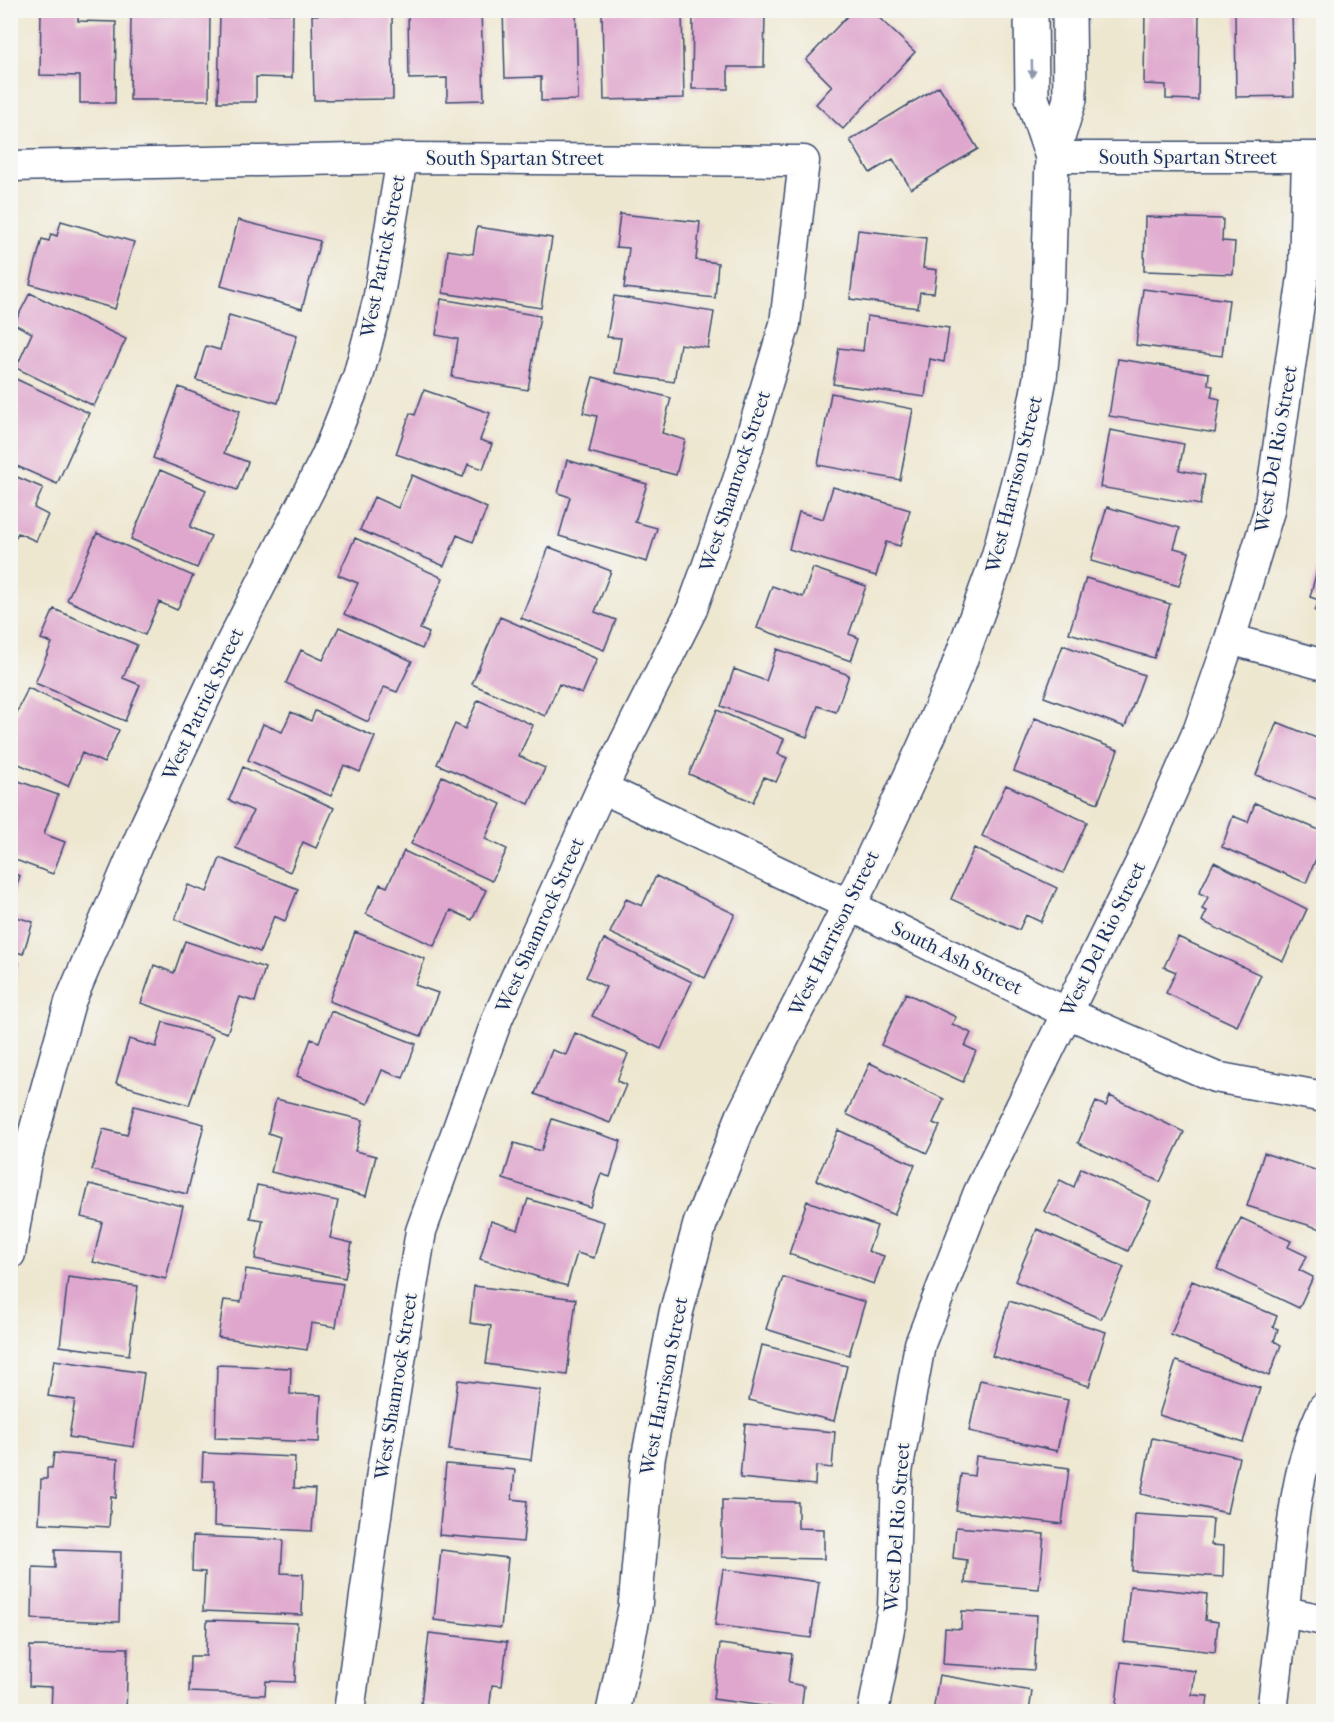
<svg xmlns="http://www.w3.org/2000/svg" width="1334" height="1722" font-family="'IM FELL French Canon',serif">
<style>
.building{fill:#dfa7cd}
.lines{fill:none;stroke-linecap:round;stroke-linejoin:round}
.minor-casing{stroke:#3b4b6f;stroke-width:33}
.tertiary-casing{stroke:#3b4b6f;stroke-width:36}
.minor{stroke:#fff;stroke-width:30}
.tertiary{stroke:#fff;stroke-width:33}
.oneway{fill:#8d97ae}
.labels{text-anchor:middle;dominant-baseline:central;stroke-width:4.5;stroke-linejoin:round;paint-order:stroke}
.street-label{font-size:20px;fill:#1b2f5e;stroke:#f6f6f2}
</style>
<rect width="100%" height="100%" fill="#f6f6f2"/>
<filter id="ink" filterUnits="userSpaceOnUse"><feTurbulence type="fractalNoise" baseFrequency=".0167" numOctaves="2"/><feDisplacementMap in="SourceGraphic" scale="12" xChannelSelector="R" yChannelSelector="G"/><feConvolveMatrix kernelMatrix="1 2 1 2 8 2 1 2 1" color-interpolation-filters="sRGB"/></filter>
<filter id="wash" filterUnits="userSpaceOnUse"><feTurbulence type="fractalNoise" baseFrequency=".008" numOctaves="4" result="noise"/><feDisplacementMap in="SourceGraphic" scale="24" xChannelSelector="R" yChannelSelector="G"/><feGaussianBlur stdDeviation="1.35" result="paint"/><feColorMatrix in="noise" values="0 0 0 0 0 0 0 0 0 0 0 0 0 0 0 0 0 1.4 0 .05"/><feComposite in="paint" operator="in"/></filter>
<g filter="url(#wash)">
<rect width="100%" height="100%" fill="#eee7d0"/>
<g id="blocks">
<path class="building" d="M 41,10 L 78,10 L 78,21 L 116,22 L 115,103 L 80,103 L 80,76 L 40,75 Z
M 343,10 L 372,10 L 372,14 L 392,14 L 393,99 L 314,100 L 312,15 L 343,14 Z
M 408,10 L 481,10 L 484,100 L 447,101 L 447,78 L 409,79 Z
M 503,10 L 576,10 L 578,100 L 541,101 L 541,77 L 505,78 Z
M 628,10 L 682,12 L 684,98 L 604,100 L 602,13 L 628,13 Z
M 693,10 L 765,10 L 764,67 L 728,67 L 728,89 L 692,89 Z
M 853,10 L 871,10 L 915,52 L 843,129 L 816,104 L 832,86 L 806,60 Z
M 1145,10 L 1199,10 L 1198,100 L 1166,99 L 1166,85 L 1144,84 Z
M 1235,10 L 1292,10 L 1294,96 L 1236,97 Z
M 220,13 L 293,13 L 292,78 L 256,77 L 256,102 L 218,102 Z
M 131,15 L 210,16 L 209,100 L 130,100 Z
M 939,86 L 978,149 L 911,189 L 893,159 L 870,173 L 850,140 Z
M 620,214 L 700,222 L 696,260 L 718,263 L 715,298 L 624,288 L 629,248 L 616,247 Z
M 1145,217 L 1223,219 L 1222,241 L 1235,242 L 1233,274 L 1144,271 Z
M 238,220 L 320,241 L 302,309 L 221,286 Z
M 61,221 L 134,242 L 115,309 L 30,284 L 42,239 L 49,241 L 51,234 L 57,236 Z
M 477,227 L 552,238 L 541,308 L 443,293 L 448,250 L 473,254 Z
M 858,230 L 926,238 L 923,268 L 937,270 L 934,293 L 920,292 L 918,308 L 850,299 Z
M 1143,289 L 1229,300 L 1222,356 L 1136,345 Z
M 30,293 L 126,339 L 94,406 L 16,368 L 32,333 L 14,324 Z
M 614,296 L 714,312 L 708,348 L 680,344 L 674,382 L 615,373 L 621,338 L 607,337 Z
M 441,299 L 540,316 L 528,390 L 452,377 L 458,339 L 436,335 Z
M 229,315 L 297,335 L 278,403 L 196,380 L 206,346 L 220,350 Z
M 867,316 L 949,328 L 944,362 L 930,359 L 925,397 L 833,384 L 839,348 L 863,351 Z
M 1118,359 L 1209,373 L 1208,385 L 1213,386 L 1211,397 L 1220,399 L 1215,433 L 1109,416 Z
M 593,377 L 671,398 L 662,433 L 685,440 L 676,475 L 589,452 L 597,416 L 583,413 Z
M 16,379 L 89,413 L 57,484 L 10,463 L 10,390 Z
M 179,387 L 240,411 L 224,453 L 248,462 L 237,490 L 153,458 Z
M 424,390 L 490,413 L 480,440 L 492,444 L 483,469 L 468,464 L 463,477 L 396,454 L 410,413 L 415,415 Z
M 831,393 L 913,409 L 900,480 L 818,465 Z
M 1110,430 L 1184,444 L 1179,470 L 1205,475 L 1200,505 L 1100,487 Z
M 567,460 L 647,484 L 635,522 L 657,528 L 647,562 L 559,536 L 570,497 L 558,493 Z
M 160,470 L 206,490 L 190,527 L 211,536 L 197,568 L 131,539 Z
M 10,474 L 43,488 L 34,508 L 48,515 L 36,541 L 18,533 L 10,549 Z
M 412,475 L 487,508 L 473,542 L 457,535 L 444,566 L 360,530 L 374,497 L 398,508 Z
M 833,487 L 910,510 L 900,546 L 886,542 L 876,576 L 789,549 L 799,512 L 823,519 Z
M 1107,507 L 1180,528 L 1174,548 L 1189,552 L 1179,586 L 1091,561 Z
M 97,533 L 193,576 L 177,610 L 159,602 L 145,635 L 67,600 Z
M 355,538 L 443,578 L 420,629 L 429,633 L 422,649 L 344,614 L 358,583 L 338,575 Z
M 549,547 L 611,571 L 595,612 L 616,620 L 604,650 L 521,618 Z
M 1318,566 L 1324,567 L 1324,626 L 1319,625 L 1321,613 L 1315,611 L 1319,600 L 1310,597 Z
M 813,568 L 866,586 L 849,634 L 859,638 L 851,661 L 757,628 L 772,586 L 803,597 Z
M 1086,578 L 1170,604 L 1154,658 L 1069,633 Z
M 54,609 L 137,645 L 123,678 L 140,685 L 125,721 L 35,683 L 52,643 L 41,639 Z
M 500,617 L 597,659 L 582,694 L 559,684 L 545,716 L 472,684 Z
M 339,627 L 412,661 L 397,692 L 384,687 L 368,722 L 286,683 L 301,650 L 323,660 Z
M 1063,645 L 1144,675 L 1125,727 L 1044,697 Z
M 777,649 L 849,675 L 836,712 L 818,706 L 807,737 L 721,706 L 734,669 L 766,681 Z
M 28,688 L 119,730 L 104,763 L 82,753 L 68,786 L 10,760 L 10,728 Z
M 478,700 L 533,725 L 519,756 L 545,768 L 529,804 L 437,764 L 455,724 L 465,729 Z
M 717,710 L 784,739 L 778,754 L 787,758 L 776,782 L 764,777 L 753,802 L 689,774 Z
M 315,711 L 375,737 L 360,772 L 344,765 L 331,796 L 248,760 L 263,724 L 282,732 L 291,712 L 311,721 Z
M 1035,718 L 1118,750 L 1098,803 L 1014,771 Z
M 1277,722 L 1324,741 L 1324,802 L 1256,775 Z
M 243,767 L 334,808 L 316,848 L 303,842 L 290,872 L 236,848 L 253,811 L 229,800 Z
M 442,776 L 501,804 L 485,839 L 507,849 L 492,881 L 411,844 Z
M 10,778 L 58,795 L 44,834 L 65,842 L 53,874 L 10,858 Z
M 1006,785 L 1087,822 L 1063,873 L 982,836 Z
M 1255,803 L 1324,832 L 1324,839 L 1306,883 L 1222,847 L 1233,816 L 1248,822 Z
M 974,848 L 1057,888 L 1041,922 L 1026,915 L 1019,930 L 951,899 Z
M 404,851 L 486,890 L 472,920 L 451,910 L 434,946 L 366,914 L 380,884 L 387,887 Z
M 220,858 L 298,889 L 285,921 L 274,916 L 260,952 L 175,919 L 188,885 L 207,892 Z
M 1214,862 L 1307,909 L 1283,961 L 1202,921 L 1207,911 L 1202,909 L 1208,897 L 1199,893 Z
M 10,872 L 20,876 L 11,903 L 10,903 Z
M 656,876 L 735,914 L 705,978 L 610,933 L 626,899 L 642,906 Z
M 10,915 L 33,922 L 23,954 L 10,950 Z
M 355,932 L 425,959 L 415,985 L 438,993 L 421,1036 L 329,1001 Z
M 1178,937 L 1261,975 L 1237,1026 L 1166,993 L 1176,972 L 1164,967 Z
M 604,939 L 692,982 L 661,1049 L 592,1016 L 606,987 L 586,977 Z
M 185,941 L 265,968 L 255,1002 L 240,997 L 227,1033 L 141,1003 L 154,965 L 174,973 Z
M 10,960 L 19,963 L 11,988 L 10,987 Z
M 906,993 L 956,1017 L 952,1024 L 971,1033 L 965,1046 L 976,1051 L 963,1082 L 881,1045 Z
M 331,1011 L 416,1044 L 403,1078 L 382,1070 L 368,1104 L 297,1076 L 311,1039 L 319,1042 Z
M 163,1022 L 213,1037 L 189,1105 L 116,1083 L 129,1039 L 156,1047 Z
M 575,1033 L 628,1054 L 617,1081 L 626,1085 L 610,1123 L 535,1094 L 552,1050 L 566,1055 Z
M 870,1063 L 944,1099 L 933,1123 L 940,1126 L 927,1153 L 846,1114 Z
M 1110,1096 L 1184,1132 L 1160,1182 L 1078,1143 L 1096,1102 L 1106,1106 Z
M 276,1099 L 363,1120 L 355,1151 L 376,1156 L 366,1196 L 271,1172 L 280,1137 L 268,1133 Z
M 134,1106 L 204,1124 L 187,1194 L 92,1170 L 103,1129 L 127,1135 Z
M 552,1119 L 621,1141 L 610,1177 L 601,1174 L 590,1207 L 503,1179 L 514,1143 L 541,1151 Z
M 838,1130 L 915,1165 L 894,1215 L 816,1180 Z
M 1264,1153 L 1324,1173 L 1324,1230 L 1247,1206 Z
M 1081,1168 L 1151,1201 L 1128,1251 L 1044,1211 L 1060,1180 L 1074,1187 Z
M 89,1184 L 183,1206 L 166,1279 L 93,1262 L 102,1222 L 81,1217 Z
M 257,1185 L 338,1201 L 330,1238 L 352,1243 L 345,1278 L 255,1259 L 263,1220 L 250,1218 Z
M 528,1199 L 604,1222 L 594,1258 L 577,1253 L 567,1286 L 480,1259 L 491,1221 L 518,1230 Z
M 807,1201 L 877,1226 L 868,1251 L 884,1256 L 874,1284 L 789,1254 Z
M 1241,1218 L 1291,1241 L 1288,1247 L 1307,1256 L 1299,1270 L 1313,1277 L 1299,1308 L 1217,1269 Z
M 1037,1229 L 1124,1267 L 1101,1319 L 1015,1281 Z
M 246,1269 L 343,1284 L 336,1327 L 311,1323 L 307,1350 L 218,1337 L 224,1300 L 241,1302 Z
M 68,1277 L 138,1286 L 129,1355 L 60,1346 Z
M 783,1277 L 865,1302 L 849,1355 L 766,1329 Z
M 1192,1281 L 1277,1316 L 1273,1327 L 1278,1329 L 1274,1341 L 1281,1345 L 1269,1376 L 1171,1335 Z
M 474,1286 L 576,1299 L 567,1375 L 486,1364 L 491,1326 L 470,1323 Z
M 1009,1301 L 1106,1332 L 1089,1386 L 992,1356 Z
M 762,1345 L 847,1366 L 834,1421 L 749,1400 Z
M 54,1360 L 144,1373 L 134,1447 L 69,1437 L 75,1400 L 48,1396 Z
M 1176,1361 L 1260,1388 L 1243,1442 L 1159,1415 Z
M 217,1365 L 291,1368 L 290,1394 L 321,1395 L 319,1442 L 215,1438 Z
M 458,1380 L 540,1390 L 531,1460 L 449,1450 Z
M 980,1380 L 1068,1400 L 1057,1451 L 969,1431 Z
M 745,1424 L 835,1432 L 832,1468 L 816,1466 L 815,1485 L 740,1478 Z
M 1152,1438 L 1239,1457 L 1227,1513 L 1141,1494 Z
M 54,1453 L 118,1459 L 116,1498 L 111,1497 L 109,1527 L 39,1523 L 41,1479 L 47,1479 L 47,1468 L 52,1468 Z
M 203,1453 L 295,1457 L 294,1488 L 315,1489 L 312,1531 L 214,1526 L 215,1481 L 202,1481 Z
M 976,1456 L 1069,1468 L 1062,1524 L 956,1511 L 961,1474 L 974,1476 Z
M 446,1464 L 515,1470 L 512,1499 L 527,1501 L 523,1542 L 439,1535 Z
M 722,1500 L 798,1502 L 798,1528 L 824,1529 L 824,1559 L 722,1557 Z
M 1135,1514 L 1213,1519 L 1211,1545 L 1224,1546 L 1223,1577 L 1132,1571 Z
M 956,1527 L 1044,1534 L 1039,1589 L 965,1583 L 967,1560 L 953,1558 Z
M 193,1536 L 283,1540 L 281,1573 L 303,1574 L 302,1615 L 203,1611 L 205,1572 L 192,1571 Z
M 55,1550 L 121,1552 L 119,1622 L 32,1619 L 33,1567 L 55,1568 Z
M 441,1550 L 508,1558 L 501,1628 L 434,1620 Z
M 723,1569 L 819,1582 L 811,1638 L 715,1625 Z
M 1130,1586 L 1207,1594 L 1205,1620 L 1218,1622 L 1215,1652 L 1124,1642 Z
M 962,1611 L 1037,1615 L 1034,1670 L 943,1664 L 945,1628 L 961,1629 Z
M 207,1620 L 297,1623 L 295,1682 L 266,1681 L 265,1695 L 189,1692 L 190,1656 L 206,1656 Z
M 429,1633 L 507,1642 L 502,1686 L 492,1685 L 489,1712 L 421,1704 Z
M 720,1644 L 792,1654 L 788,1683 L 804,1686 L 801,1711 L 713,1699 Z
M 30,1646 L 128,1648 L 126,1712 L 51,1712 L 52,1687 L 29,1686 Z
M 1121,1662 L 1195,1671 L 1192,1695 L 1208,1696 L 1206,1712 L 1115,1712 Z
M 939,1675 L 1032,1691 L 1029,1712 L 933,1712 Z"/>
</g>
</g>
<g filter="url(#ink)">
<use href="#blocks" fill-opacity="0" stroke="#3b4b6f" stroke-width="1.5"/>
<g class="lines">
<defs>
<path id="minor" d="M 1052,157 L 1324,157
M 10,166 L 402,158 L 804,161 L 785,324 L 738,480 L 692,609 L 602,788 L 498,1017 L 421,1231 L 382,1472 L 349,1712
M 1230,639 L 1324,665
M 602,788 L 849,905 L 1067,1013 L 1215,1077 L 1324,1097
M 10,1254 L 26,1161 L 70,1002 L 146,824 L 227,651 L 326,457 L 358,377 L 378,301 L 402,158
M 1284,1612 L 1324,1620
M 873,1712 L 893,1608 L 897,1472 L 920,1344 L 979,1192 L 1141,862 L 1199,729 L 1230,639 L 1269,511 L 1304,270 L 1307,157
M 1272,1712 C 1276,1678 1280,1644 1284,1610 C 1291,1542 1293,1471 1324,1407"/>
<path id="tertiary" d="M 1031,10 L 1032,98 L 1052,157
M 613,1712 L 635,1608 L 648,1459 L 676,1313 L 700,1224 L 743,1116 L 864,876 L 924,747 L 955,675 L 998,557 L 1026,451 L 1040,378 L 1048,299 L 1052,157 L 1070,99 L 1069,10"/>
</defs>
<use href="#minor" class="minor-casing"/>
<use href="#tertiary" class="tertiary-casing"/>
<use href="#minor" class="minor"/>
<use href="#tertiary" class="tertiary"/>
</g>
<defs><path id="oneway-solid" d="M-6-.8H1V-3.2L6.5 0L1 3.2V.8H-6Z" transform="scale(1.5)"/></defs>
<use class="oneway" href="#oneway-solid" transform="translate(1032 69) rotate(89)"/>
</g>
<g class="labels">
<g class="street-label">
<text x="1188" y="157">South Spartan Street</text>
<text x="515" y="158">South Spartan Street</text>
<text transform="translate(383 256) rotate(-79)">West Patrick Street</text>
<text transform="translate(1276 449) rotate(-80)">West Del Rio Street</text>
<text transform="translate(735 481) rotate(-72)">West Shamrock Street</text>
<text transform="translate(1014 484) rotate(-76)">West Harrison Street</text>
<text transform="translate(203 704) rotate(-65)">West Patrick Street</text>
<text transform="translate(540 925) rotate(-66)">West Shamrock Street</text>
<text transform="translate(834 933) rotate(-64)">West Harrison Street</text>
<text transform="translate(1103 939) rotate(-64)">West Del Rio Street</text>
<text transform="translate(957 958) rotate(26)">South Ash Street</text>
<text transform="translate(396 1386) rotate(-81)">West Shamrock Street</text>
<text transform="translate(664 1386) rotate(-79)">West Harrison Street</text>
<text transform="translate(897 1527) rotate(-86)">West Del Rio Street</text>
</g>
</g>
<rect width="1334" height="1722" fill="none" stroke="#f6f6f2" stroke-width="36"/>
</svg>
